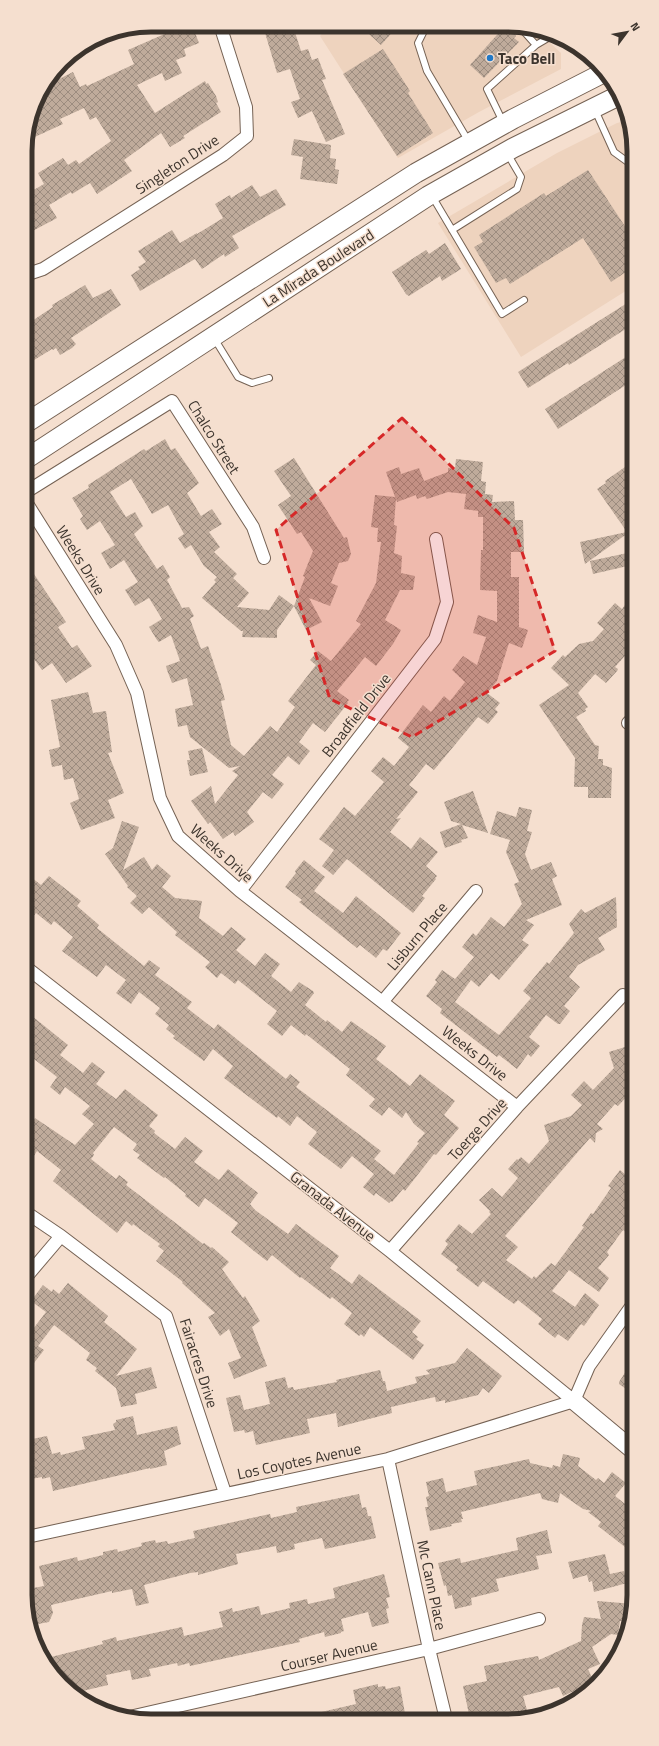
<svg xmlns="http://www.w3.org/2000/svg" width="659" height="1746" font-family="'Titillium Web',sans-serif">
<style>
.built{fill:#eed3be}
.building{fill:url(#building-cross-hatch)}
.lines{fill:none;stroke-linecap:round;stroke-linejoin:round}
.lane-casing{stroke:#756254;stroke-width:8}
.street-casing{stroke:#756254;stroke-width:14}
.secondary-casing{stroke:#756254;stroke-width:19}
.primary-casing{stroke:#756254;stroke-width:21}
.lane{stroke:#fff;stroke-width:6}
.street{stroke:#fff;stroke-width:12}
.secondary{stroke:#fff;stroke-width:17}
.primary{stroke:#fff;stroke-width:19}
.marked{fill:#d62828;fill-opacity:0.2;stroke:#d62828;stroke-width:3;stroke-dasharray:8 5;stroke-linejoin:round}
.poi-dot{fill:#2279c7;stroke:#f5dfcf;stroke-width:1.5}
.labels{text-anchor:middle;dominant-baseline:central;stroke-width:3;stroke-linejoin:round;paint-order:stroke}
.poi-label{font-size:15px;font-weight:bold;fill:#3c342d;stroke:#f5dfcf;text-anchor:start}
.street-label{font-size:15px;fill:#3c342d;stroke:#f5dfcf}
.rim{fill:none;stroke:#3c342d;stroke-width:5}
</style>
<defs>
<pattern id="building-cross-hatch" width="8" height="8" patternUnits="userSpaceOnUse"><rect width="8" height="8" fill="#bfab9b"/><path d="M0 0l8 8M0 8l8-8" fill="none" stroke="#9c8c7f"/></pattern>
</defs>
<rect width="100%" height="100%" fill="#f5dfcf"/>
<path class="built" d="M 329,26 L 533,27 L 561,53 L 561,69 L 479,112 L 398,158 L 320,36 Z
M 625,121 L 630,121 L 632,126 L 632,287 L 521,357 L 438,223 L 557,153 L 617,123 Z"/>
<path class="building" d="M 185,25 L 192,25 L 199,43 L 184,49 L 186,56 L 176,60 L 182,73 L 165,81 L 162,73 L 137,85 L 155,113 L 205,81 L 206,84 L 208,83 L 216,96 L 218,102 L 216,103 L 221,112 L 183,136 L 185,138 L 170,147 L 161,133 L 124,160 L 132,171 L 97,194 L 90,183 L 72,194 L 71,192 L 49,205 L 57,218 L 25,235 L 25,195 L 44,184 L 38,173 L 63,158 L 68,165 L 76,160 L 79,164 L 111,141 L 96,117 L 90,120 L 84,108 L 60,119 L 63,124 L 26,141 L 38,95 L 45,86 L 73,72 L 80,87 L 86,84 L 87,86 L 128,67 L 134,64 L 128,50 Z
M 263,26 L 293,26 L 301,51 L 308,49 L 312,60 L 318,58 L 326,79 L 322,80 L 345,134 L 326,142 L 312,111 L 298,118 L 291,102 L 300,99 L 290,69 L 277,73 Z
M 360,26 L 380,26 L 397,27 L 381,45 Z
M 504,27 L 508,27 L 516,36 L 514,38 L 519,42 L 484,78 L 470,65 Z
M 383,49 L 410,91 L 408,93 L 433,133 L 397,156 L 343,74 Z
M 294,139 L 331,145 L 330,158 L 336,159 L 335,169 L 339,170 L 337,184 L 300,179 L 303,157 L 291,155 Z
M 588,170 L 632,237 L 632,268 L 611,282 L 583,238 L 510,284 L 506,278 L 496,283 L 474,247 L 483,242 L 479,235 L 544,193 L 546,196 Z
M 252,185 L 260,197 L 276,189 L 286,205 L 232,236 L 239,248 L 225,257 L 224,254 L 202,269 L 195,259 L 140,291 L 131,275 L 140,269 L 138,267 L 146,262 L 138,251 L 172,230 L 180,243 L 197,233 L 197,234 L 223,218 L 215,204 L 230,195 L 231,198 Z
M 445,243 L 461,269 L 442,281 L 440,276 L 409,296 L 406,294 L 392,272 L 426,250 L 429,254 Z
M 85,285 L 93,298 L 111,289 L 121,305 L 71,338 L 76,344 L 72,348 L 60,355 L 56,348 L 53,350 L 52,349 L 26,365 L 26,325 L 53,307 L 52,305 Z
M 632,300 L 632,325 L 569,365 L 568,363 L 528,388 L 518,372 Z
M 632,353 L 632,381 L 558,429 L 545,409 Z
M 165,439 L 171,450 L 175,448 L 199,483 L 187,493 L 201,516 L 212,509 L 222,524 L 209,532 L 220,547 L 214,552 L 237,574 L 233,578 L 249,593 L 237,607 L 269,610 L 279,595 L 294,606 L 277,630 L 277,638 L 242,637 L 243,631 L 241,631 L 202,598 L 216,582 L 214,580 L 217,577 L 204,566 L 191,545 L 185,549 L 178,538 L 184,534 L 168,505 L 152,514 L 131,479 L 110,492 L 126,517 L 135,512 L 143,526 L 134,534 L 157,569 L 163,565 L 170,577 L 167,580 L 182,608 L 189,607 L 194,616 L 190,619 L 201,649 L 208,646 L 221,685 L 225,700 L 221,701 L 231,745 L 244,756 L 270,726 L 277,732 L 295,707 L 288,701 L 316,665 L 310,660 L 318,651 L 331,661 L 361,624 L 356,621 L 376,583 L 381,542 L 377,542 L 378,528 L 371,527 L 375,495 L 395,497 L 386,472 L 399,467 L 401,474 L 419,468 L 424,481 L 448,472 L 448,468 L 455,469 L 456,459 L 483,462 L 481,481 L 486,482 L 485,494 L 493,495 L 492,502 L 514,501 L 515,520 L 523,520 L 524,552 L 511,552 L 511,577 L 519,577 L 519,627 L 528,630 L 522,648 L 509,643 L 497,681 L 487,693 L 500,703 L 495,709 L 498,712 L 488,724 L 478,717 L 434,770 L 426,764 L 409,785 L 418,792 L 396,819 L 401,818 L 390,832 L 411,849 L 420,837 L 438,852 L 426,866 L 437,876 L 435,878 L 436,879 L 422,896 L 425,898 L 413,913 L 347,859 L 333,875 L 322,866 L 334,850 L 319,839 L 344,807 L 355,816 L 384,782 L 371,771 L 383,757 L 394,766 L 409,747 L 398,738 L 423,705 L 431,712 L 444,696 L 450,701 L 465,682 L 452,670 L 463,656 L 477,665 L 486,637 L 473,633 L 478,615 L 497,622 L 497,591 L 480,590 L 481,550 L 483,550 L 483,517 L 478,517 L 478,511 L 464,509 L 466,494 L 448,492 L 427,499 L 425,496 L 417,499 L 416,495 L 397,502 L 396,498 L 394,525 L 397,526 L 394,553 L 402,556 L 401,573 L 415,576 L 413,590 L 400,590 L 385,620 L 401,630 L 393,644 L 376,666 L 365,657 L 337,691 L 349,700 L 347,702 L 348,703 L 325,732 L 313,723 L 299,742 L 310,751 L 302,761 L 299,765 L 288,756 L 272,775 L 284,784 L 272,799 L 263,792 L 247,812 L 254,822 L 235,836 L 233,832 L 223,839 L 210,822 L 208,824 L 191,801 L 211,786 L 215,804 L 238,775 L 232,771 L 240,766 L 229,768 L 190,737 L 187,725 L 178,727 L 175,709 L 193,705 L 187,678 L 172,683 L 167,670 L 166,666 L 180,661 L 171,635 L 159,642 L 157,640 L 149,627 L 162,619 L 149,598 L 135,606 L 125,590 L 138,582 L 124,560 L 110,569 L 101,553 L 115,545 L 100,521 L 87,530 L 80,519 L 83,516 L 72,498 L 89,488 L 88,485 L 122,463 L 144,449 L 146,451 Z
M 294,458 L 344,538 L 347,537 L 351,554 L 348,561 L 339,563 L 331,583 L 338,586 L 330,606 L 309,598 L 322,622 L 306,630 L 294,606 L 305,577 L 303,576 L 313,551 L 301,532 L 297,534 L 278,505 L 291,496 L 274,471 Z
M 625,467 L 632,478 L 632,539 L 628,533 L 585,564 L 580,542 L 627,532 L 597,489 L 606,483 L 605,481 Z
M 632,552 L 632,565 L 593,574 L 590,561 Z
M 26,562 L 66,622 L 58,627 L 72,648 L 77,645 L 92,666 L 66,683 L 52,663 L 42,670 L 26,648 Z
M 615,603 L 622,609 L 625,605 L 632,611 L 632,648 L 615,667 L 618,669 L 617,671 L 606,683 L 595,674 L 578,693 L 588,707 L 585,709 L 586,711 L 576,717 L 595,745 L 599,746 L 598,759 L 603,759 L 603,765 L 612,768 L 611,798 L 588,798 L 588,787 L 574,787 L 575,758 L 539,705 L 569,685 L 551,668 L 563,655 L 565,657 L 579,644 L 593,641 L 604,629 L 597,623 Z
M 88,692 L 93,713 L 106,711 L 112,752 L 108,753 L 124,793 L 108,800 L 115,818 L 81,830 L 70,803 L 79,799 L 73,778 L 64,780 L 62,765 L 52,767 L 49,750 L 60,747 L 51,700 Z
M 202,748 L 208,772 L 190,776 L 187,760 L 190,760 L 188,751 Z
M 473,791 L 488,833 L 462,825 L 468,838 L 461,840 L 462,842 L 445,848 L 440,832 L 461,824 L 451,821 L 444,802 Z
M 519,807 L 532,810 L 527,831 L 532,832 L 525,854 L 531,870 L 551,862 L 557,876 L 552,879 L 562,905 L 526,920 L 534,925 L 522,940 L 529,945 L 499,980 L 491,973 L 479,987 L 471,980 L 455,1002 L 499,1035 L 531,998 L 523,991 L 547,962 L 549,964 L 574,933 L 569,924 L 581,909 L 585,913 L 616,897 L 617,927 L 598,938 L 605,950 L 578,965 L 569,977 L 580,987 L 564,1006 L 570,1011 L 560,1024 L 558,1024 L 546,1015 L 529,1037 L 540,1046 L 531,1057 L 528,1054 L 517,1069 L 499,1055 L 497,1057 L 440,1013 L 442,1009 L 426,996 L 437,982 L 435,980 L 442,970 L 455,979 L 474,957 L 462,947 L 473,933 L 476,936 L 491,917 L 504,927 L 522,904 L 514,884 L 519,882 L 506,852 L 510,840 L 490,834 L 497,811 L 516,817 Z
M 122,821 L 139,827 L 123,870 L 144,857 L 152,870 L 157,864 L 171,876 L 162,887 L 175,898 L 202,901 L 199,918 L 223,936 L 231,927 L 246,939 L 236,950 L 255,966 L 265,953 L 280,964 L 271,976 L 291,992 L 299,982 L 313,991 L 314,993 L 305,1005 L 326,1022 L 327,1020 L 342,1032 L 351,1021 L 386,1046 L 376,1059 L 410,1086 L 420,1074 L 455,1101 L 444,1115 L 459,1128 L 436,1155 L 434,1154 L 405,1191 L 403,1189 L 392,1202 L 391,1201 L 389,1203 L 376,1193 L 374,1196 L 363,1187 L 374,1174 L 352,1156 L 341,1169 L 308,1144 L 317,1132 L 297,1116 L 290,1126 L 278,1116 L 277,1118 L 224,1078 L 233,1066 L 213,1049 L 204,1061 L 173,1038 L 175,1036 L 166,1029 L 169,1025 L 155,1014 L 160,1008 L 139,992 L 131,1004 L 116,993 L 126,980 L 106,965 L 97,977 L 62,951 L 73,937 L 54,921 L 51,925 L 36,913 L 26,925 L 26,873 L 41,885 L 49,876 L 81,901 L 77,906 L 99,925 L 97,928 L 144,966 L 149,960 L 160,968 L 155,975 L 192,1002 L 187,1008 L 214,1029 L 218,1024 L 286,1079 L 290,1074 L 300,1082 L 296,1087 L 381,1151 L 374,1159 L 394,1175 L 419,1143 L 417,1142 L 425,1133 L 414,1124 L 406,1112 L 402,1118 L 389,1107 L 382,1116 L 369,1106 L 375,1099 L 346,1075 L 350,1069 L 306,1034 L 305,1036 L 291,1025 L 282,1036 L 267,1024 L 277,1011 L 238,980 L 235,984 L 221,973 L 217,978 L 205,967 L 210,962 L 175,935 L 177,932 L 149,907 L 142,914 L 130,903 L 137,896 L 127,887 L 128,886 L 105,854 L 113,848 Z
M 304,860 L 325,877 L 314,891 L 343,913 L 356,896 L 401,933 L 387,951 L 383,949 L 376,958 L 360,945 L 357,948 L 299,902 L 302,900 L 285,887 L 296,873 L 295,871 Z
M 27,1012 L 68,1045 L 60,1055 L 83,1073 L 92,1062 L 105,1072 L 96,1084 L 116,1099 L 125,1089 L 158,1115 L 149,1126 L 155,1131 L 154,1133 L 175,1149 L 185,1137 L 203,1151 L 194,1162 L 219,1180 L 228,1169 L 258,1193 L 250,1204 L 255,1210 L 288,1234 L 296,1224 L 339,1256 L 330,1268 L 352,1284 L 359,1274 L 421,1321 L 412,1332 L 418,1337 L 416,1339 L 424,1345 L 413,1360 L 370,1327 L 364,1337 L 361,1334 L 359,1336 L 344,1324 L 352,1313 L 332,1297 L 330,1299 L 301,1277 L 300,1278 L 272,1255 L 267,1261 L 254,1251 L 231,1232 L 238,1223 L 205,1198 L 199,1207 L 185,1196 L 186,1194 L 165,1177 L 164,1178 L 137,1158 L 140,1155 L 133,1150 L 137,1144 L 114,1127 L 93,1153 L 94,1155 L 91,1159 L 116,1179 L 119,1175 L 128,1182 L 126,1185 L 203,1244 L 204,1243 L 211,1248 L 212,1247 L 229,1262 L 222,1269 L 243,1298 L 245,1296 L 260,1321 L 252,1327 L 267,1366 L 234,1379 L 228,1363 L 241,1358 L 229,1329 L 220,1336 L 208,1317 L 215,1313 L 182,1283 L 183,1282 L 156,1261 L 164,1251 L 158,1246 L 160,1244 L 133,1224 L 132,1226 L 126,1221 L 117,1233 L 53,1181 L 61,1170 L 37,1151 L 27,1167 L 27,1117 L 33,1121 L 35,1118 L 75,1145 L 94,1124 L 82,1114 L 90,1106 L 65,1087 L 60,1095 L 50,1087 L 57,1077 L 34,1059 L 27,1069 L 27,1045 L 33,1037 L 27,1032 Z
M 625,1047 L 627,1047 L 633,1068 L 633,1090 L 618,1106 L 615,1104 L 597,1124 L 603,1129 L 596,1133 L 595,1143 L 590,1138 L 505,1236 L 518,1247 L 506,1260 L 532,1279 L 534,1276 L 536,1278 L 551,1263 L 555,1266 L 584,1227 L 582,1226 L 591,1213 L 593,1214 L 611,1188 L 608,1186 L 620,1170 L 633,1181 L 633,1237 L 623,1230 L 607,1252 L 609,1255 L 598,1268 L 609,1278 L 599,1292 L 569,1270 L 552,1291 L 575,1307 L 585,1293 L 599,1305 L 584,1326 L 581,1324 L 568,1341 L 558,1334 L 555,1338 L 538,1324 L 542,1319 L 518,1300 L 514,1304 L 483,1281 L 478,1287 L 456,1270 L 458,1267 L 441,1254 L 448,1244 L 445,1241 L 459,1224 L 472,1234 L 491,1214 L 489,1212 L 490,1211 L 479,1200 L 492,1188 L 502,1197 L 518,1178 L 508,1169 L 517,1159 L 518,1160 L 521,1157 L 529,1164 L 549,1141 L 544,1125 L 571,1116 L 582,1105 L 571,1095 L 584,1081 L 593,1090 L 614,1068 L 609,1052 Z
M 68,1283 L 108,1316 L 104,1322 L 137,1349 L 116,1376 L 151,1367 L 157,1388 L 135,1394 L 137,1404 L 121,1407 L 116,1388 L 95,1371 L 97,1368 L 86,1360 L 90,1353 L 54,1325 L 38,1346 L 44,1350 L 27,1372 L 27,1337 L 46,1312 L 31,1301 L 43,1285 L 52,1292 L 53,1289 L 59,1294 Z
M 467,1348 L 502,1376 L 489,1393 L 483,1388 L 478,1395 L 445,1403 L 445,1400 L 436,1402 L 435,1397 L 391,1407 L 392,1413 L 338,1427 L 336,1413 L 307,1419 L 310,1433 L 256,1445 L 253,1431 L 245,1433 L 244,1430 L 234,1432 L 226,1398 L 240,1395 L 244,1410 L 270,1404 L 265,1382 L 285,1377 L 288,1388 L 293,1387 L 294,1390 L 337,1382 L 336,1380 L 380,1370 L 383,1381 L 385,1381 L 387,1391 L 417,1383 L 415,1377 L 430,1374 L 426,1370 L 455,1363 Z
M 633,1360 L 633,1394 L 619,1384 L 619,1382 Z
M 133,1416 L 137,1435 L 177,1426 L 181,1444 L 164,1451 L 167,1465 L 150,1469 L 150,1468 L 53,1491 L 50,1477 L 42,1479 L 42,1477 L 31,1479 L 27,1460 L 27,1440 L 47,1436 L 52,1454 L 60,1452 L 61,1455 L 85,1449 L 82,1437 L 115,1430 L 113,1424 L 116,1422 L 116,1420 Z
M 563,1454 L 580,1458 L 578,1466 L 596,1480 L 598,1478 L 604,1483 L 612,1472 L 626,1483 L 615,1496 L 634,1511 L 634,1554 L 598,1526 L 601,1522 L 588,1512 L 592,1511 L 583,1509 L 560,1493 L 558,1503 L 542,1499 L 540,1493 L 461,1512 L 463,1519 L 461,1519 L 462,1522 L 451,1524 L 452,1526 L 430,1531 L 425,1507 L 428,1507 L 426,1497 L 429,1496 L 426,1482 L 443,1478 L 446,1492 L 477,1485 L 474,1471 L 529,1459 L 530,1463 L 552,1468 L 553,1465 L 560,1467 Z
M 359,1494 L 362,1508 L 366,1507 L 368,1516 L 371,1516 L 376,1538 L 325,1549 L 322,1538 L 294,1544 L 295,1549 L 277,1553 L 276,1546 L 236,1554 L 238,1564 L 198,1575 L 198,1572 L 190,1573 L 144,1585 L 149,1603 L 136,1606 L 132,1589 L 112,1593 L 112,1591 L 51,1605 L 53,1613 L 49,1622 L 38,1624 L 37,1618 L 36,1618 L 28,1589 L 44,1586 L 39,1566 L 77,1557 L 78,1561 L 103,1555 L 103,1552 L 117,1549 L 118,1552 L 142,1546 L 141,1543 L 155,1540 L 156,1543 L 167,1541 L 168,1544 L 195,1538 L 193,1531 L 270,1514 L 271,1518 L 297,1512 L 296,1507 Z
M 547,1530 L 552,1553 L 536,1556 L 539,1569 L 496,1579 L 499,1591 L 471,1598 L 472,1605 L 455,1609 L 452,1595 L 448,1596 L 446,1585 L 444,1586 L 438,1563 L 460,1558 L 461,1563 L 518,1550 L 516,1538 Z
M 605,1554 L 610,1574 L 624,1571 L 627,1583 L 594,1592 L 592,1581 L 589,1582 L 587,1575 L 573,1579 L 568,1562 Z
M 384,1574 L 390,1597 L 386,1598 L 389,1608 L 386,1609 L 389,1623 L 372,1627 L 368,1612 L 341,1619 L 344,1631 L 341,1632 L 341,1633 L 325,1637 L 324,1632 L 299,1639 L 300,1642 L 190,1666 L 189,1663 L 178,1666 L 177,1663 L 149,1669 L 151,1676 L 132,1680 L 130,1670 L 106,1675 L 108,1685 L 74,1693 L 62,1684 L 49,1668 L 47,1658 L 103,1644 L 102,1641 L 116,1637 L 117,1641 L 182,1627 L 184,1636 L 223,1627 L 219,1612 L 232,1608 L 233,1612 L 259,1606 L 261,1615 L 290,1608 L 289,1603 L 307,1599 L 308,1604 L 335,1598 L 333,1588 Z
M 597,1601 L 634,1604 L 629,1622 L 620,1621 L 618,1635 L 611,1634 L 592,1647 L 600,1664 L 588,1669 L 594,1682 L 563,1696 L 559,1687 L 523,1696 L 527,1710 L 523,1711 L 525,1719 L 470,1719 L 463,1686 L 487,1681 L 484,1666 L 538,1656 L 539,1660 L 581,1641 L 582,1625 L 584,1617 L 601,1619 Z
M 378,1684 L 378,1687 L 385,1686 L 386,1689 L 400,1686 L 406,1719 L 317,1719 L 317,1713 L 356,1704 L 353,1690 Z"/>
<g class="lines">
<defs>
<path id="lane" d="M 426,27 L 418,43 L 427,71 L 469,142
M 536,45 L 553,35
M 595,110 L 614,152 L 632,165
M 503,122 L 487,89 L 536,45 L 520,27
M 432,196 L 502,314 L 524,300
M 452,230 L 517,189 L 521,177 L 507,153
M 214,338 L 238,377 L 252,383 L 269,378"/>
<path id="street" d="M 25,275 L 43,269 L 223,155 L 247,136 L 246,107 L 220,25
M 26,492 L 172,401 L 253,527 L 264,558
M 26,502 L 116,645 L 137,693 L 160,798 L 178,836 L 240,891 L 517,1107
M 628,723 L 632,719
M 240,891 L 435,639 L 447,602 L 436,539
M 27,968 L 390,1251 L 574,1401
M 383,1001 L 476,891
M 27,1213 L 61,1236 L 166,1316 L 225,1493
M 390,1251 L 517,1107 L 623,995
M 27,1276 L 61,1236
M 574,1401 L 589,1366 L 633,1304
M 388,1459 L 429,1649 L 446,1719
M 27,1537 L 388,1459 L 574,1401
M 125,1718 L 429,1649 L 539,1619"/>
<path id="secondary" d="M 574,1401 L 634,1451"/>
<path id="primary" d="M 26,423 L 416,173 L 513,119 L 605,72
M 26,459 L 428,196 L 513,148 L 620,95"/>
</defs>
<use href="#lane" class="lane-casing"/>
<use href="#street" class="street-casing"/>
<use href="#secondary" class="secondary-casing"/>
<use href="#primary" class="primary-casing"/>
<use href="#lane" class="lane"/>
<use href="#street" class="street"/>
<use href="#secondary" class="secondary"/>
<use href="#primary" class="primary"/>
</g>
<path class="marked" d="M 402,418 L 514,528 L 555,651 L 412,737 L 330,699 L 276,530 Z"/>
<circle class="poi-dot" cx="490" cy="58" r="4"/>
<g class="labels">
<g class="poi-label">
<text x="498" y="58">Taco Bell</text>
</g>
<g class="street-label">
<text transform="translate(177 164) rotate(-33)">Singleton Drive</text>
<text transform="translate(318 268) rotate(-33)">La Mirada Boulevard</text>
<text transform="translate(214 437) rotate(58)">Chalco Street</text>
<text transform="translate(81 560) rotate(58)">Weeks Drive</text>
<text transform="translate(356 715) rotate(-52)">Broadfield Drive</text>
<text transform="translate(222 853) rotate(42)">Weeks Drive</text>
<text transform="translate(417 936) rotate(-50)">Lisburn Place</text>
<text transform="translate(475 1053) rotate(38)">Weeks Drive</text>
<text transform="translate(477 1129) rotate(-48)">Toerge Drive</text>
<text transform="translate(333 1206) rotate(38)">Granada Avenue</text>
<text transform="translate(199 1363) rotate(72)">Fairacres Drive</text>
<text transform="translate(299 1461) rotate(-12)">Los Coyotes Avenue</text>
<text transform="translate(432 1585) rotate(78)">Mc Cann Place</text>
<text transform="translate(329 1655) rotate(-13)">Courser Avenue</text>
</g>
</g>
<path d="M0 0H659V1746H0ZM151 32H508A119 119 0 0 1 627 151V1595A119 119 0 0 1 508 1714H151A119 119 0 0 1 32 1595V151A119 119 0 0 1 151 32Z" fill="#f5dfcf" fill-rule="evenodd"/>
<path class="rim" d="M151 32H508A119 119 0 0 1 627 151V1595A119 119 0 0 1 508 1714H151A119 119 0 0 1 32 1595V151A119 119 0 0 1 151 32Z"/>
<g transform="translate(627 32) rotate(58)" stroke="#f5dfcf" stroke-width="3" paint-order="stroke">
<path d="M0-3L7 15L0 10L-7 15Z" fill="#3c342d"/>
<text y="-6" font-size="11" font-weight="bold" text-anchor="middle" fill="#3c342d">N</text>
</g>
</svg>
